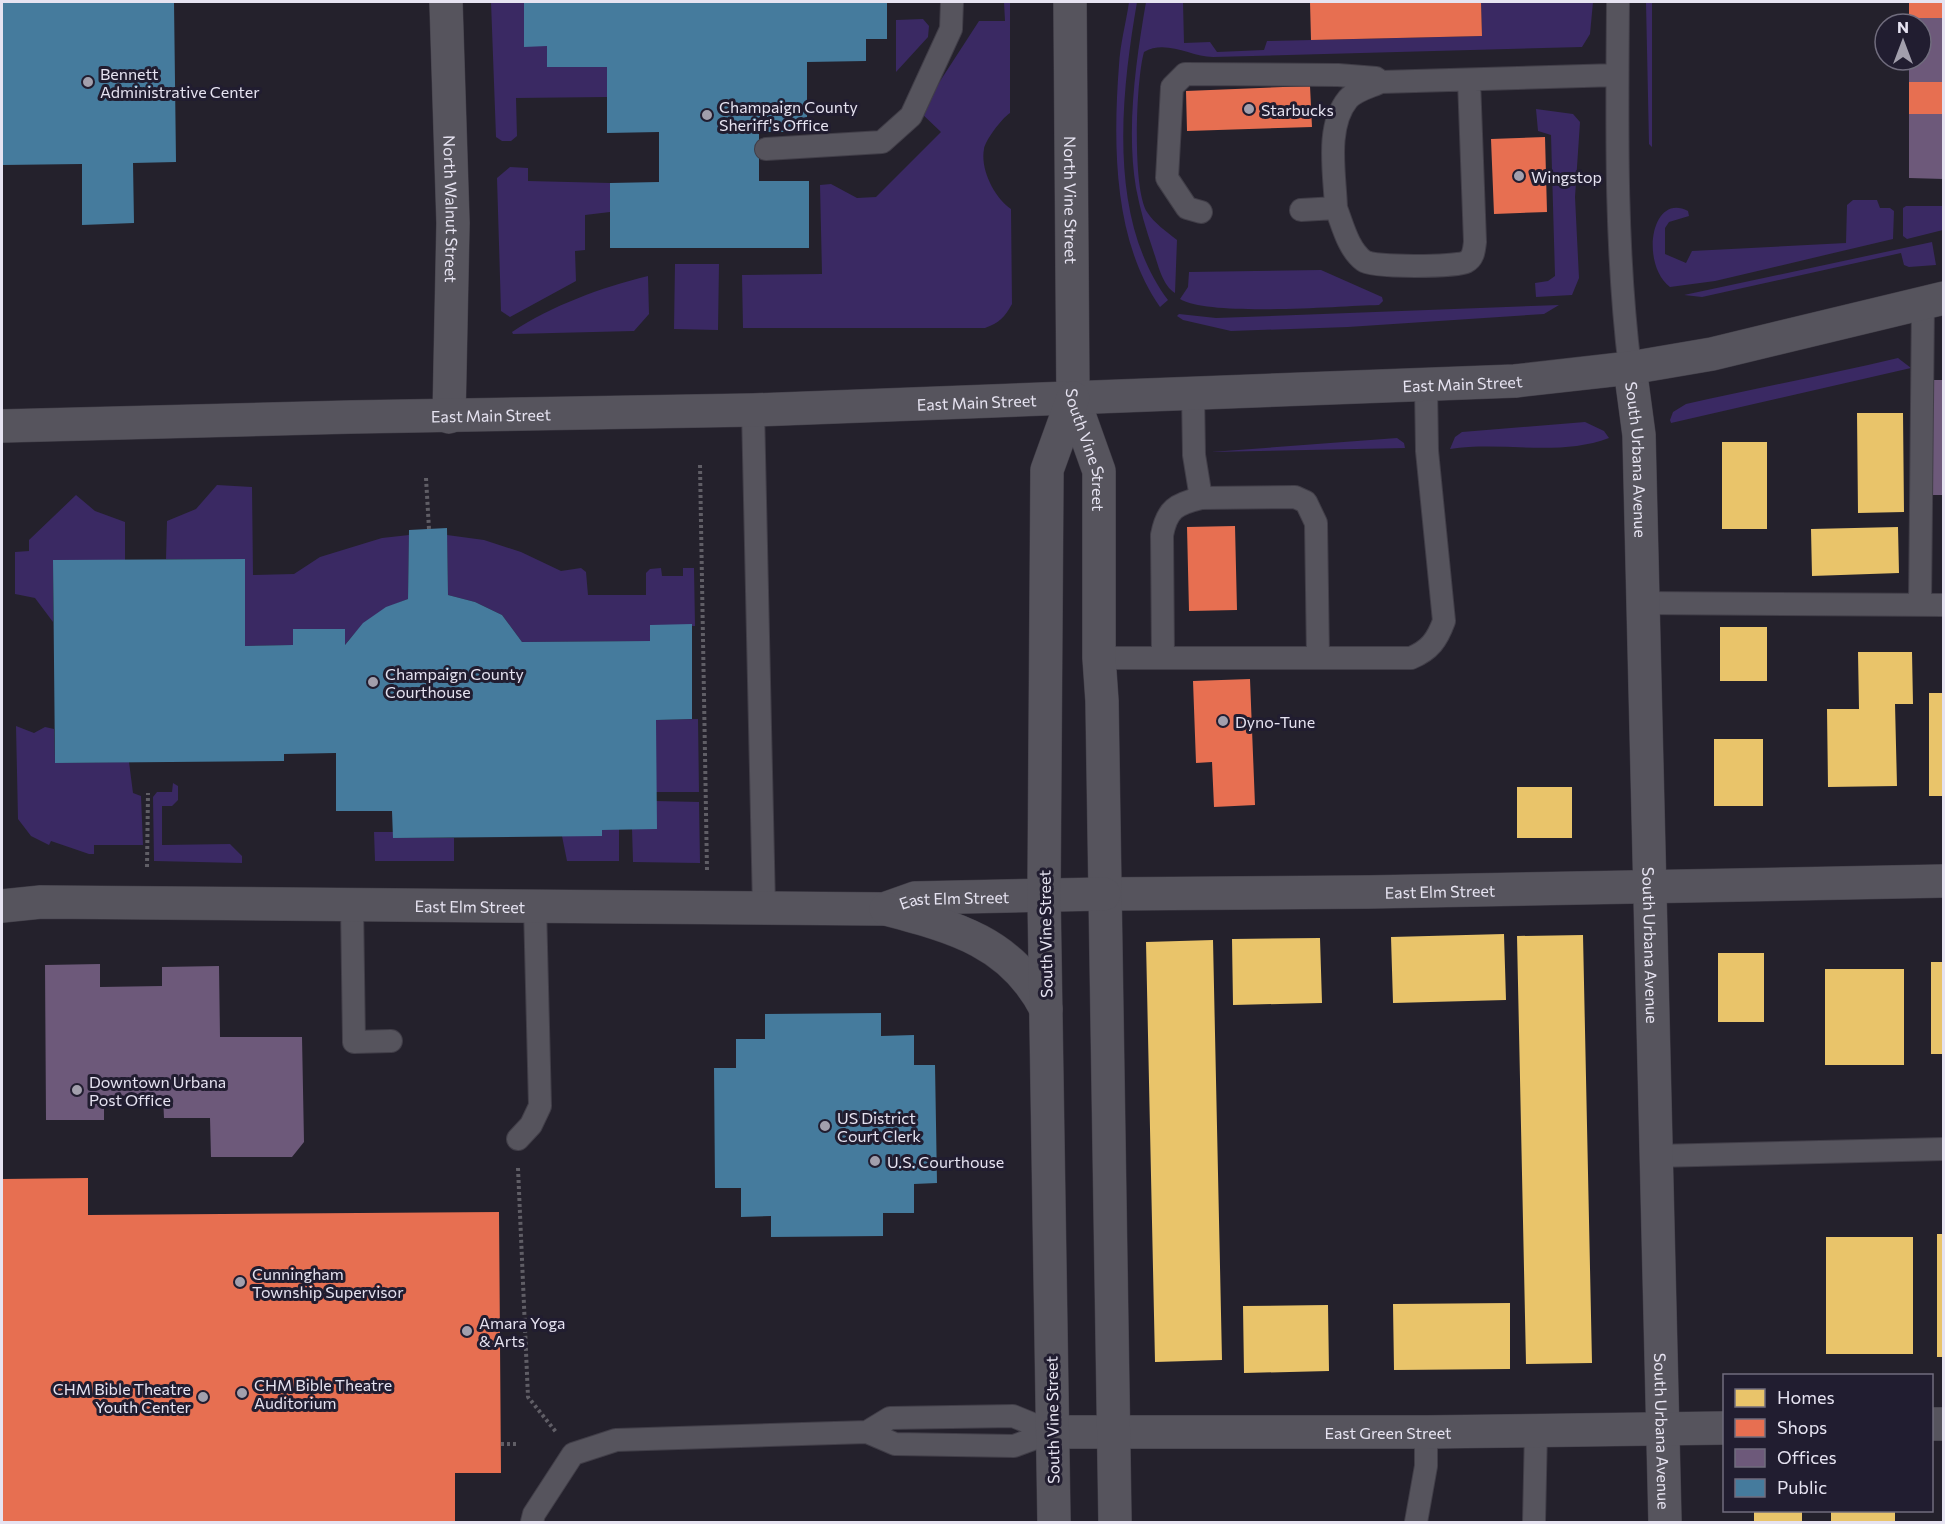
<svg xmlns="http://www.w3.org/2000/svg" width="1945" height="1524" font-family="Commissioner,sans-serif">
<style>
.green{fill:#3a2963}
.homes{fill:#e9c46a}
.shops{fill:#e76f51}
.offices{fill:#6d597a}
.public{fill:#457b9d}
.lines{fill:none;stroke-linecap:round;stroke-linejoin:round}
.lane-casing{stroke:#413e48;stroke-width:24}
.street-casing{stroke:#413e48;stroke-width:34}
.secondary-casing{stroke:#413e48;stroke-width:34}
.path{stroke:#605e66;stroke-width:4;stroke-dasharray:3 3;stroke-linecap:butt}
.lane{stroke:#56545d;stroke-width:22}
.street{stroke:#56545d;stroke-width:33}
.secondary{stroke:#56545d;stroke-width:33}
.poi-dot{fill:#a29fac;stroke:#211d30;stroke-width:2}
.labels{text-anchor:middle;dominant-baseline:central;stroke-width:6;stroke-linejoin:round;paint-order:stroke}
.poi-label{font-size:16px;fill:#e6e3f1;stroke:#211d30;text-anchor:start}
.street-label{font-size:16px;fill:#e6e3f1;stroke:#211d30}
</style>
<rect width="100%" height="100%" fill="#24212c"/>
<path class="green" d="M 491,2 L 524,2 L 524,46 L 547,46 L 547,67 L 607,67 L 607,97 L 516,98 L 517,136 L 511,141 L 502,141 L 496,137 Z
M 1004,2 L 1010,2 L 1010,113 C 1001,119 985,141 984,149 C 980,170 995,198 1011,209 L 1012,304 C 1005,317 999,323 985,328 L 743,328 L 742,275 L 822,274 L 820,185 L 831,184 L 857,198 L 876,197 L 941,132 L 920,112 L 979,21 L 1005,21 Z
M 1129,2 L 1137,2 C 1121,95 1107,219 1168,300 L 1160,307 C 1113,240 1113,144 1119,65 C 1120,44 1126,23 1129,2 Z
M 1146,2 L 1183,2 L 1184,43 L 1210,42 L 1217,52 L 1264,50 L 1267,41 L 1482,36 L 1481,2 L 1593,2 L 1590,34 L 1582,47 L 1213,57 C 1191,57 1166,39 1144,52 C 1136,80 1132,188 1147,212 C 1154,223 1167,232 1177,240 L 1175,293 C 1162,285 1158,264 1153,250 C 1146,230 1140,209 1136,188 C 1126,129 1136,60 1146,2 Z
M 1646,2 L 1652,2 L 1652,147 L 1649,144 Z
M 923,19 L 929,26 L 928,37 L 896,72 L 896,20 Z
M 1536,109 L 1573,114 L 1580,122 L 1575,197 L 1579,278 L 1572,295 L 1536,297 L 1535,283 L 1548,281 L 1555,276 L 1551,135 L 1538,131 Z
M 510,167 L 528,168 L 528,181 L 610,183 L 610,212 L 585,215 L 585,250 L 575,251 L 576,281 L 510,317 L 501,311 L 497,178 Z
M 1853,200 L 1877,200 L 1880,208 L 1890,208 L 1894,211 L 1893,239 L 1715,281 L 1670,287 C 1640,264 1651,192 1688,211 L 1689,216 L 1669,222 L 1665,228 L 1665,254 L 1686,263 L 1692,251 L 1846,243 L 1847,205 Z
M 1906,206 L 1943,206 L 1943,230 L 1907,239 L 1903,236 L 1903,208 Z
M 1932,242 L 1936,265 L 1909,267 L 1904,265 L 1901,253 L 1702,297 L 1684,295 Z
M 675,264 L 719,264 L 718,330 L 674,329 Z
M 1321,270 L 1382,297 L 1383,301 L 1379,305 C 1337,306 1211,317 1180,299 L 1188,287 L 1189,272 Z
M 648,276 L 649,314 L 634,331 L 513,334 L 512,332 C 553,305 600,288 648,276 Z
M 1559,305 L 1544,314 L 1348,327 L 1231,331 L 1183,320 L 1177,316 L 1179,314 L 1216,318 Z
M 1898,358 L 1911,368 L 1671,423 L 1670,420 L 1673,412 L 1686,404 C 1756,388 1827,375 1898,358 Z
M 1585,422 L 1604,431 L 1609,438 C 1559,457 1503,441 1450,449 L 1455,437 L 1462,432 Z
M 1397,438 L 1404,443 L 1405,448 L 1211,452 Z
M 217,485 L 252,487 L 253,575 L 294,574 L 320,557 L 382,538 L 409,535 L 408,599 C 380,609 363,622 345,645 L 345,629 L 294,629 L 293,645 L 245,646 L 245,559 L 166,559 L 167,521 L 196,509 Z
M 76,495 L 95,511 L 125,522 L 125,560 L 53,561 L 53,622 L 35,598 L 15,594 L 15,552 L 29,551 L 29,540 Z
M 447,535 L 484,540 L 521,552 L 561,571 L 581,568 L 586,572 L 588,595 L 646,595 L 646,573 L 650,569 L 661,568 L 662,576 L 683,576 L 683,568 L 694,568 L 695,626 L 650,625 L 650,641 L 522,642 L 502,615 L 475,602 L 448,595 Z
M 698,719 L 699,792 L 656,792 L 656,720 Z
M 16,726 L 34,733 L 45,727 L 54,729 L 55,763 L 129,762 L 133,793 L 141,796 L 143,845 L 94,845 L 94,854 L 89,854 L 51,841 L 49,845 L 31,836 L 18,819 Z
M 173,783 L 178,786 L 178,800 L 172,806 L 162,806 L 162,845 L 230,844 L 242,856 L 242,863 L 154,861 L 153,797 L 157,792 L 172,792 Z
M 656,801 L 699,802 L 700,863 L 633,862 L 632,829 Z
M 619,829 L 619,861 L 567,861 L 562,836 L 602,836 L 602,830 Z
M 374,832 L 393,832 L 393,838 L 454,838 L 454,861 L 375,861 Z"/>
<path class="homes" d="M 1857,413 L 1903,413 L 1904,512 L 1858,513 Z
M 1722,442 L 1767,442 L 1767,529 L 1722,529 Z
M 1898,527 L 1899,573 L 1812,576 L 1811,529 Z
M 1720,627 L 1767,627 L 1767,681 L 1720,681 Z
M 1858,652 L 1912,652 L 1913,704 L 1895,704 L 1897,786 L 1828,787 L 1827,709 L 1859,709 Z
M 1929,693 L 1944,693 L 1944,796 L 1929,796 Z
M 1714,739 L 1763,739 L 1763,806 L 1714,806 Z
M 1517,787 L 1572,787 L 1572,838 L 1517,838 Z
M 1504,934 L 1506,1000 L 1393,1003 L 1391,937 Z
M 1583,935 L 1592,1363 L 1526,1364 L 1517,936 Z
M 1320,938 L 1322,1003 L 1233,1005 L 1232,939 Z
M 1213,940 L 1222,1360 L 1155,1362 L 1146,942 Z
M 1718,953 L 1764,953 L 1764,1022 L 1718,1022 Z
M 1931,962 L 1944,962 L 1944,1054 L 1931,1054 Z
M 1825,969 L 1904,969 L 1904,1065 L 1825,1065 Z
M 1937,1234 L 1944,1234 L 1944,1357 L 1937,1357 Z
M 1826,1237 L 1913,1237 L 1913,1354 L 1826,1354 Z
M 1510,1303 L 1510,1369 L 1394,1370 L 1393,1304 Z
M 1328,1305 L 1329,1371 L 1244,1373 L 1243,1306 Z
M 1754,1510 L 1802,1510 L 1802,1522 L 1754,1522 Z
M 1831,1510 L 1895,1510 L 1895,1522 L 1831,1522 Z"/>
<path class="shops" d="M 1310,2 L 1481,2 L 1482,36 L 1311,40 Z
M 1909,2 L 1944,2 L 1944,18 L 1909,18 Z
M 1909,82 L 1944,82 L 1944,114 L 1909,114 Z
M 1310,86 L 1312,127 L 1187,131 L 1186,91 Z
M 1545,137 L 1547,212 L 1494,214 L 1491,139 Z
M 1235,526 L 1237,610 L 1189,611 L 1187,527 Z
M 1250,679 L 1255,805 L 1214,807 L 1212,762 L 1196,763 L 1193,681 Z
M 88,1178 L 88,1215 L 499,1212 L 501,1473 L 455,1473 L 455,1522 L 2,1522 L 2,1179 Z"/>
<path class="offices" d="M 1909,18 L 1944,18 L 1944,82 L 1909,82 L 1909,60 L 1921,60 L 1921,24 L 1909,24 Z
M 1909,114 L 1944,114 L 1944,179 L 1909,178 Z
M 1930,380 L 1944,380 L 1944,495 L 1929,495 Z
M 100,964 L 100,987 L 162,986 L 162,967 L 219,966 L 220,1037 L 302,1037 L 304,1142 L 292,1157 L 211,1157 L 210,1118 L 164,1118 L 163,1096 L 104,1097 L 104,1120 L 46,1120 L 45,965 Z"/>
<path class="public" d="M 2,2 L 174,2 L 176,162 L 133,163 L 134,223 L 82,225 L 82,164 L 2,165 Z
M 524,2 L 887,2 L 887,39 L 866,39 L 866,61 L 807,62 L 807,132 L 759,132 L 759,181 L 809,181 L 809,248 L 610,248 L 610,183 L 659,182 L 659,132 L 607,133 L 607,67 L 547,67 L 547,46 L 524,47 Z
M 447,528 L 448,595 L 475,602 L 502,615 L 522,642 L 650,641 L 650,625 L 692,624 L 692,719 L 656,720 L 657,829 L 602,830 L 602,836 L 393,838 L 392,811 L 336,811 L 336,753 L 284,754 L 284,761 L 55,763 L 53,560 L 245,559 L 245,646 L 293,645 L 293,629 L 345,629 L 345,645 L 363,623 L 386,607 L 408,599 L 409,530 Z
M 881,1013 L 881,1036 L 914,1035 L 914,1065 L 935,1065 L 937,1183 L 914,1184 L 914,1213 L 883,1213 L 883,1236 L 771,1237 L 771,1216 L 741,1217 L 741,1188 L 715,1188 L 714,1068 L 736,1068 L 736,1039 L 765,1039 L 765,1014 Z"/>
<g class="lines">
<defs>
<path id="lane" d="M 1618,2 C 1617,124 1615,247 1630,368
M 766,149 L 882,142 L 911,116 L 951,29 L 952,2
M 1336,208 C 1343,226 1348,249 1364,261 C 1373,268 1456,267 1466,262 C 1474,258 1474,249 1475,242 L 1469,80
M 1301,210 L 1336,208 C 1335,175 1325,127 1348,99 C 1356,90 1370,87 1381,82 L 1617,75
M 1201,212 L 1187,208 L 1167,178 L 1172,87 L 1185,74 L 1338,75 L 1376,78 L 1381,82
M 753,410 L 764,907
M 1201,498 L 1295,497 L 1306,502 L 1316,523 L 1318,658
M 1642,603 L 1944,605
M 1920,605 L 1923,303
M 1163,657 L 1162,535 C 1167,509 1176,504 1201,498 L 1194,455 L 1193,393
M 1099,658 L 1411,658 C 1430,650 1437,640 1444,621 L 1427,451 L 1426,386
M 352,905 L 354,1042 L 391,1041
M 518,1139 L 531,1125 L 540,1106 L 535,907
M 1656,1156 L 1944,1149
M 867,1432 L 890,1418 L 1013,1416 L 1052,1432
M 532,1522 L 534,1514 L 573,1454 L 616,1440 L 867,1432 L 895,1444 L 1014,1446 L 1052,1432
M 1416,1522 L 1426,1466 L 1426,1432
M 1534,1522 L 1536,1429"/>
<g id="street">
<path id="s1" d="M 446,2 L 453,223 L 449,417"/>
<path id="s2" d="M 1630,368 L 1639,435 L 1665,1522"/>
<path id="s3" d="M 1104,894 L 1368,892 L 1944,881"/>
<path d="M 1932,1424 L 1944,1424"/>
<path id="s4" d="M 1052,1432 L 1426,1432 L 1724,1428"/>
</g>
<g id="secondary">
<path id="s5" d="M 1070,2 L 1073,398 L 1099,471 L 1099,658 L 1102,701 L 1115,1522"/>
<path id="s6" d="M 2,426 L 351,417 L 753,410 L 1515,381 L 1630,368 L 1712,354 L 1944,298"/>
<path id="s7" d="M 2,906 L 41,902 L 884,909 L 915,898 L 1104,894"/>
<path d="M 886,909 C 954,927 1012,942 1046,1009"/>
<path d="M 1054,1522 L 1044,895 L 1047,470 L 1073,398"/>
</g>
</defs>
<use href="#lane" class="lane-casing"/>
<use href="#street" class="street-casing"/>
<use href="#secondary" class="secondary-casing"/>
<path class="path" d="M 700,465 L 707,870
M 426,478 L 429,529
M 147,867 L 148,793
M 518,1168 L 528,1397 L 556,1432
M 501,1444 L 516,1444"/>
<use href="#lane" class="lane"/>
<use href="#street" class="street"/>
<use href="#secondary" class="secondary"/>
</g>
<g class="poi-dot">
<circle cx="88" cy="82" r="6"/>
<circle cx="1249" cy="109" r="6"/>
<circle cx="707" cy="115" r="6"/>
<circle cx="1519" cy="176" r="6"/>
<circle cx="373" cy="682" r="6"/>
<circle cx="1223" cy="721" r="6"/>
<circle cx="77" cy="1090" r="6"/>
<circle cx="825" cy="1126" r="6"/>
<circle cx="875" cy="1161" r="6"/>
<circle cx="240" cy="1282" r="6"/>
<circle cx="467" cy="1331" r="6"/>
<circle cx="242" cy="1393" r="6"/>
<circle cx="203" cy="1397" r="6"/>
</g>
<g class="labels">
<g class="poi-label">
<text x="100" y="73">Bennett<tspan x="100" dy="18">Administrative Center</tspan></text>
<text x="719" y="106">Champaign County<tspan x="719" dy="18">Sheriff's Office</tspan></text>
<text x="1261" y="109">Starbucks</text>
<text x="1531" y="176">Wingstop</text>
<text x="385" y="673">Champaign County<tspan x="385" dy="18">Courthouse</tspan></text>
<text x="1235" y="721">Dyno-Tune</text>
<text x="89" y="1081">Downtown Urbana<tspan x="89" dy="18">Post Office</tspan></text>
<text x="837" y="1117">US District<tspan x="837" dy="18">Court Clerk</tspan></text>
<text x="887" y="1161">U.S. Courthouse</text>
<text x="252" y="1273">Cunningham<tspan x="252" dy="18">Township Supervisor</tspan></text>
<text x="479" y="1322">Amara Yoga<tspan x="479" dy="18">&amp; Arts</tspan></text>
<text x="254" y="1384">CHM Bible Theatre<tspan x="254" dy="18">Auditorium</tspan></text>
<text x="191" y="1388" text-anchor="end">CHM Bible Theatre<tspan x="191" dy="18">Youth Center</tspan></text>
</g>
<g class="street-label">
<text stroke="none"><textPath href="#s5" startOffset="198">North Vine Street</textPath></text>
<text stroke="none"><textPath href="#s1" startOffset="207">North Walnut Street</textPath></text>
<text stroke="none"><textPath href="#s6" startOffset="1461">East Main Street</textPath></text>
<text stroke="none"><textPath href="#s6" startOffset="975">East Main Street</textPath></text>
<text stroke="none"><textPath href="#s6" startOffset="489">East Main Street</textPath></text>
<text stroke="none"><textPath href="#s2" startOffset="92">South Urbana Avenue</textPath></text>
<text stroke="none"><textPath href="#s5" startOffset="450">South Vine Street</textPath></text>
<text stroke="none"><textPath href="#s3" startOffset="336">East Elm Street</textPath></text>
<text stroke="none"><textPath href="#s7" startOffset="954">East Elm Street</textPath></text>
<text stroke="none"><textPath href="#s7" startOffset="468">East Elm Street</textPath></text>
<text transform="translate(1045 934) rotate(-91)">South Vine Street</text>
<text stroke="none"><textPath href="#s2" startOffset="578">South Urbana Avenue</textPath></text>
<text transform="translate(1052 1420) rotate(-91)">South Vine Street</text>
<text stroke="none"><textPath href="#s2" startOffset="1064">South Urbana Avenue</textPath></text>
<text stroke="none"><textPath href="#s4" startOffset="336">East Green Street</textPath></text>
</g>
</g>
<rect width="1945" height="1524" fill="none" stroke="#e6e3f1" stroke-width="6"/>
<rect x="1723" y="1374" width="210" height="138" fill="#211d30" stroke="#706c7d" stroke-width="1.5"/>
<rect x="1735" y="1389" width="30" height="18" fill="#e9c46a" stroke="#706c7d" stroke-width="1.5"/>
<text x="1777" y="1404" font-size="18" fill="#e6e3f1">Homes</text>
<rect x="1735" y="1419" width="30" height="18" fill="#e76f51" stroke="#706c7d" stroke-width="1.5"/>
<text x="1777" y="1434" font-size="18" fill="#e6e3f1">Shops</text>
<rect x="1735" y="1449" width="30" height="18" fill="#6d597a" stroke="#706c7d" stroke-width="1.5"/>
<text x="1777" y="1464" font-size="18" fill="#e6e3f1">Offices</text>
<rect x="1735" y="1479" width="30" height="18" fill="#457b9d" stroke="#706c7d" stroke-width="1.5"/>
<text x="1777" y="1494" font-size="18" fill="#e6e3f1">Public</text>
<g transform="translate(1903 42)"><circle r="28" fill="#211d30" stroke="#706c7d" stroke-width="1.5"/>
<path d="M0-4.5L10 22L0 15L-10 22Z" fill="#a29fac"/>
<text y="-9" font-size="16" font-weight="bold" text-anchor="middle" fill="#e6e3f1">N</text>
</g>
</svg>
